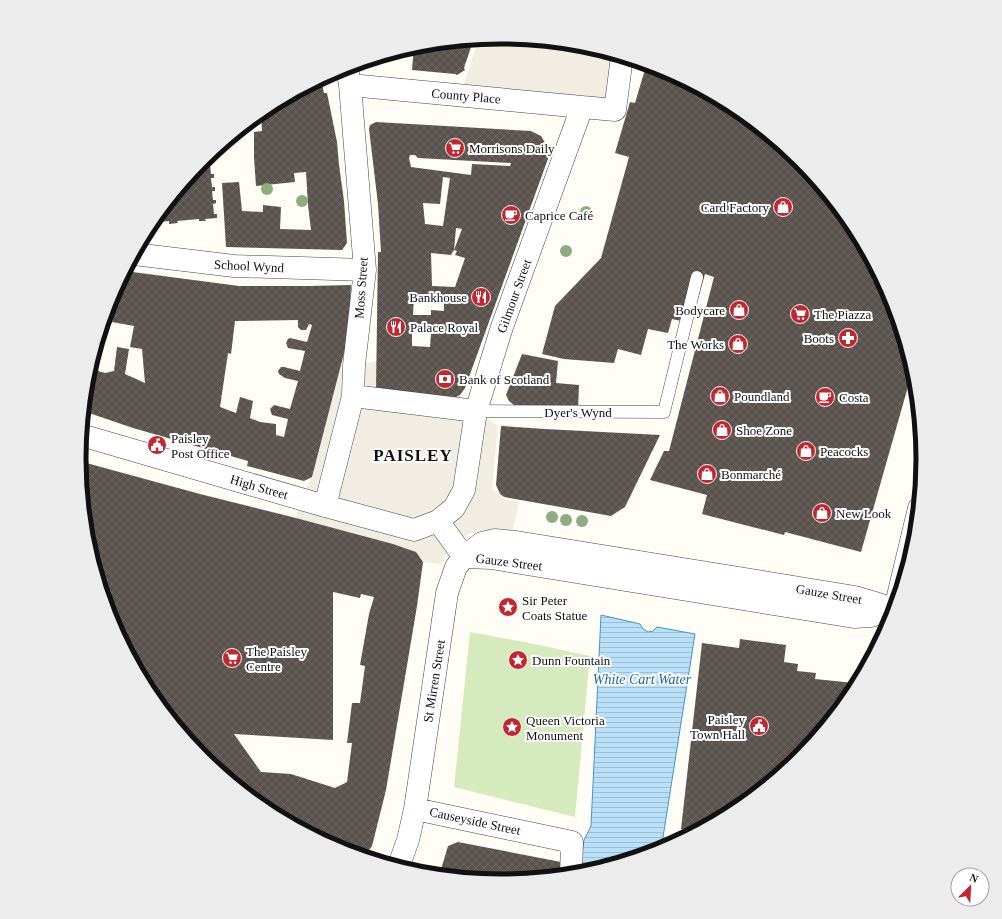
<svg xmlns="http://www.w3.org/2000/svg" width="1002" height="919" font-family="Georgia,serif">
<style>
.park{fill:#d5ebbd}
.plaza{fill:#f1ede2}
.water{fill:url(#water-rules);stroke:#3f96cf}
.building{fill:url(#building-cross-hatch);fill-rule:evenodd}
.lines{fill:none;stroke-linecap:round;stroke-linejoin:round}
.lane-casing{stroke:#444;stroke-width:13}
.street-casing{stroke:#444;stroke-width:23}
.lane{stroke:#fff;stroke-width:12}
.street{stroke:#fff;stroke-width:22}
.tree{fill:#8dad7f}
.labels{text-anchor:middle;dominant-baseline:central;stroke-width:4;stroke-linejoin:round;paint-order:stroke}
.street-label{font-size:13px;fill:#111;stroke:#fff}
.poi-label{font-size:13px;fill:#111;stroke:#fff;text-anchor:start}
.water-label{font-size:14px;font-style:italic;fill:#1768a6;stroke:#fff}
.district-label{font-size:17px;font-weight:bold;letter-spacing:1px;fill:#111;stroke:#fff}
.rim{fill:none;stroke:#111;stroke-width:5}
</style>
<defs>
<pattern id="water-rules" width="6" height="5" patternUnits="userSpaceOnUse"><rect width="6" height="5" fill="#b9e0f7"/><path d="M0 2.5h6" fill="none" stroke="#9ebfd3"/></pattern>
<pattern id="building-cross-hatch" width="8" height="8" patternUnits="userSpaceOnUse"><rect width="8" height="8" fill="#5a524d"/><path d="M0 0l8 8M0 8l8-8" fill="none" stroke="#6d6662"/></pattern>
</defs>
<rect width="100%" height="100%" fill="#fffdf5"/>
<path class="park" d="M 470,632 L 525,642 L 590,656 L 575,817 L 454,787 Z"/>
<path class="plaza" d="M 501,37 L 584,45 L 622,57 L 615,110 L 460,95 L 479,39 Z
M 377,361 L 456,397 L 498,426 L 492,488 L 503,499 L 519,502 L 512,534 L 489,530 L 473,532 L 454,542 L 443,559 L 441,564 L 423,562 L 416,552 L 393,544 L 296,518 L 301,499 L 312,477 L 340,371 L 354,365 Z"/>
<path class="water" d="M 601,615 L 640,624 L 643,629 L 648,632 L 653,631 L 657,627 L 695,634 L 661,850 L 579,874 L 584,840 L 591,826 Z"/>
<path class="building" d="M 471,40 L 473,41 L 464,68 L 465,70 L 457,75 L 455,74 L 412,70 L 414,46 Z
M 647,65 L 663,69 L 736,108 L 800,161 L 852,225 L 891,298 L 913,369 L 861,552 L 785,532 L 784,535 L 702,514 L 707,495 L 650,480 L 664,451 L 669,451 L 714,277 L 705,274 L 691,323 L 672,319 L 668,333 L 648,329 L 641,355 L 618,349 L 614,363 L 564,359 L 542,354 L 555,306 L 601,258 L 629,157 L 615,153 L 630,102 L 635,103 L 643,76 Z
M 321,79 L 324,93 L 327,93 L 337,142 L 339,165 L 344,201 L 347,243 L 342,250 L 226,247 L 222,183 L 239,182 L 242,211 L 263,212 L 263,205 L 281,207 L 280,229 L 311,230 L 308,205 L 306,172 L 294,173 L 295,182 L 256,186 L 254,158 L 254,132 L 262,131 L 261,113 L 266,108 Z
M 376,122 L 531,131 L 541,136 L 547,146 L 547,155 L 549,156 L 465,388 L 460,395 L 456,397 L 447,398 L 376,390 L 378,252 L 381,252 L 378,204 L 369,129 L 370,125 ZM 410,155 L 415,155 L 418,158 L 511,163 L 510,166 L 472,164 L 471,175 L 411,167 L 409,158 ZM 443,177 L 450,178 L 443,226 L 425,224 L 423,203 L 440,204 ZM 456,228 L 462,229 L 454,250 L 457,251 L 455,255 L 465,258 L 455,287 L 432,286 L 431,253 L 451,255 L 454,250 ZM 414,297 L 444,300 L 444,311 L 431,310 L 431,315 L 413,315 ZM 412,332 L 431,333 L 430,347 L 412,346 Z
M 209,155 L 210,161 L 213,161 L 213,164 L 210,165 L 211,174 L 214,174 L 214,178 L 211,178 L 212,187 L 215,187 L 215,191 L 212,191 L 213,200 L 216,200 L 216,203 L 213,204 L 214,214 L 217,214 L 217,218 L 205,219 L 206,221 L 199,221 L 199,219 L 177,221 L 178,223 L 169,224 L 169,221 L 159,222 L 159,217 L 162,217 L 162,210 L 202,161 Z
M 125,271 L 239,286 L 308,286 L 351,285 L 349,334 L 312,477 L 304,481 L 247,466 L 248,461 L 133,428 L 83,411 L 87,377 L 93,355 L 99,357 L 95,370 L 105,373 L 114,371 L 117,347 L 129,349 L 125,374 L 145,383 L 142,349 L 130,347 L 134,326 L 112,322 L 120,280 ZM 298,320 L 298,327 L 301,330 L 306,330 L 309,324 L 312,325 L 307,342 L 290,338 L 288,339 L 286,343 L 288,348 L 305,351 L 300,371 L 284,367 L 281,367 L 278,371 L 279,374 L 285,378 L 298,381 L 290,409 L 274,405 L 270,409 L 272,415 L 288,419 L 284,437 L 276,435 L 276,424 L 260,422 L 250,418 L 253,401 L 240,397 L 236,413 L 220,407 L 228,353 L 231,354 L 235,321 Z
M 522,354 L 558,361 L 556,383 L 579,385 L 578,409 L 514,405 L 509,401 L 506,395 Z
M 501,426 L 545,429 L 660,435 L 625,507 L 611,516 L 504,497 L 500,494 L 496,485 Z
M 79,461 L 200,494 L 296,518 L 393,544 L 416,552 L 423,562 L 417,606 L 386,790 L 372,846 L 364,857 L 339,850 L 266,811 L 202,758 L 150,694 L 111,621 L 87,542 ZM 333,592 L 360,598 L 361,594 L 374,597 L 369,614 L 360,665 L 365,666 L 360,703 L 352,703 L 347,743 L 352,743 L 347,782 L 335,788 L 291,774 L 261,772 L 234,734 L 333,740 Z
M 740,639 L 786,645 L 784,662 L 798,664 L 797,671 L 816,673 L 815,679 L 854,683 L 854,692 L 800,758 L 736,811 L 728,815 L 722,814 L 722,818 L 698,831 L 681,829 L 702,643 L 739,648 Z
M 458,842 L 561,862 L 561,876 L 501,882 L 439,876 L 448,846 Z"/>
<g class="lines">
<defs>
<path id="lane" d="M 476,411 L 664,412 L 697,277"/>
<path id="street" d="M 350,85 L 582,107
M 134,254 L 234,266 L 365,270
M 353,396 L 476,411
M 81,435 L 325,506 L 414,530 L 438,521 L 454,508 L 464,490 L 476,411 L 502,327 L 582,107 L 615,110 L 622,57
M 325,506 L 353,396 L 354,365 L 365,270 L 350,85 L 347,67
M 438,521 L 464,557
M 464,557 L 491,558 L 854,617 L 871,616 L 894,609
M 893,617 L 919,508
M 415,809 L 572,842 L 571,875
M 398,868 L 408,840 L 415,809 L 447,593 L 456,567 L 464,557 L 482,543 L 495,540 L 516,542 L 855,597 L 895,609"/>
</defs>
<use href="#lane" class="lane-casing"/>
<use href="#street" class="street-casing"/>
<use href="#lane" class="lane"/>
<use href="#street" class="street"/>
</g>
<g class="tree">
<circle cx="267" cy="189" r="6"/>
<circle cx="302" cy="201" r="6"/>
<circle cx="586" cy="212" r="6"/>
<circle cx="566" cy="251" r="6"/>
<circle cx="552" cy="517" r="6"/>
<circle cx="566" cy="520" r="6"/>
<circle cx="582" cy="521" r="6"/>
</g>
<defs>
<symbol id="supermarket-disc" viewBox="-11 -11 22 22"><circle r="9.5" fill="#c4262e" stroke="#fff"/><path d="M-6-5.5h2.5l.6 2H6L4.5 2H-2.5L-4.4-4H-6ZM-1.5 3.2a1.3 1.3 0 1 0 .1 0ZM3 3.2a1.3 1.3 0 1 0 .1 0Z" fill="#fff"/></symbol>
<symbol id="shop-disc" viewBox="-11 -11 22 22"><circle r="9.5" fill="#c4262e" stroke="#fff"/><path d="M-5-2.5h2.3a2.7 3.5 0 0 1 5.4 0H5L5.5 6h-11ZM-1.5-2.5h3a1.5 2.3 0 0 0-3 0Z" fill="#fff"/></symbol>
<symbol id="cafe-disc" viewBox="-11 -11 22 22"><circle r="9.5" fill="#c4262e" stroke="#fff"/><path d="M-5.5-4.5H6V0H3Q3 3.5 0 3.5H-2.5Q-5.5 3.5-5.5 0ZM3-3.2v2h1.7v-2ZM-6 4.5H4V6H-6Z" fill="#fff"/></symbol>
<symbol id="restaurant-disc" viewBox="-11 -11 22 22"><circle r="9.5" fill="#c4262e" stroke="#fff"/><path d="M-5-6h1v4h1v-4h1v4h1v-4h1v5L-1.5 .5V6h-2V.5L-5-1ZM5-6V6H3V1.5H1.5Q1.5-4 5-6Z" fill="#fff"/></symbol>
<symbol id="pharmacy-disc" viewBox="-11 -11 22 22"><circle r="9.5" fill="#c4262e" stroke="#fff"/><path d="M-2-6h4v4h4v4h-4v4h-4v-4h-4v-4h4Z" fill="#fff"/></symbol>
<symbol id="bank-disc" viewBox="-11 -11 22 22"><circle r="9.5" fill="#c4262e" stroke="#fff"/><path d="M-6-4H6V4H-6ZM0-2.3a2.3 2.3 0 1 0 0 4.6a2.3 2.3 0 1 0 0-4.6Z" fill="#fff"/></symbol>
<symbol id="civic-disc" viewBox="-11 -11 22 22"><circle r="9.5" fill="#c4262e" stroke="#fff"/><path d="M-.6-6.5H3V-4.5H.6V-3L4-1V1h2V6H-6V1h2V-1L-.6-3ZM-1.2 2.5V6h2.4V2.5Z" fill="#fff"/></symbol>
<symbol id="sight-disc" viewBox="-11 -11 22 22"><circle r="9.5" fill="#c4262e" stroke="#fff"/><path d="M0-6L1.8-2.2L6-1.7L2.9 1.2L3.7 5.4L0 3.3L-3.7 5.4L-2.9 1.2L-6-1.7L-1.8-2.2Z" fill="#fff"/></symbol>
</defs>
<g fill-rule="evenodd">
<use href="#supermarket-disc" x="444" y="137" width="22" height="22"/>
<use href="#shop-disc" x="772" y="196" width="22" height="22"/>
<use href="#cafe-disc" x="500" y="204" width="22" height="22"/>
<use href="#restaurant-disc" x="470" y="286" width="22" height="22"/>
<use href="#shop-disc" x="728" y="299" width="22" height="22"/>
<use href="#supermarket-disc" x="789" y="303" width="22" height="22"/>
<use href="#restaurant-disc" x="385" y="316" width="22" height="22"/>
<use href="#pharmacy-disc" x="837" y="327" width="22" height="22"/>
<use href="#shop-disc" x="727" y="333" width="22" height="22"/>
<use href="#bank-disc" x="434" y="368" width="22" height="22"/>
<use href="#shop-disc" x="709" y="385" width="22" height="22"/>
<use href="#cafe-disc" x="814" y="386" width="22" height="22"/>
<use href="#shop-disc" x="711" y="419" width="22" height="22"/>
<use href="#civic-disc" x="146" y="434" width="22" height="22"/>
<use href="#shop-disc" x="795" y="440" width="22" height="22"/>
<use href="#shop-disc" x="696" y="463" width="22" height="22"/>
<use href="#shop-disc" x="811" y="502" width="22" height="22"/>
<use href="#sight-disc" x="497" y="596" width="22" height="22"/>
<use href="#supermarket-disc" x="221" y="647" width="22" height="22"/>
<use href="#sight-disc" x="507" y="649" width="22" height="22"/>
<use href="#civic-disc" x="748" y="715" width="22" height="22"/>
<use href="#sight-disc" x="501" y="716" width="22" height="22"/>
</g>
<g class="labels">
<g class="street-label">
<text transform="translate(466 96) rotate(5)">County Place</text>
<text transform="translate(249 266) rotate(3)">School Wynd</text>
<text transform="translate(361 288) rotate(-86)">Moss Street</text>
<text transform="translate(514 296) rotate(-70)">Gilmour Street</text>
<text x="578" y="412">Dyer's Wynd</text>
<text transform="translate(259 487) rotate(16)">High Street</text>
<text transform="translate(509 562) rotate(7)">Gauze Street</text>
<text transform="translate(829 594) rotate(10)">Gauze Street</text>
<text transform="translate(434 681) rotate(-81)">St Mirren Street</text>
<text transform="translate(475 821) rotate(12)">Causeyside Street</text>
</g>
<g class="poi-label">
<text x="469" y="148">Morrisons Daily</text>
<text x="769" y="207" text-anchor="end">Card Factory</text>
<text x="525" y="215">Caprice Café</text>
<text x="467" y="297" text-anchor="end">Bankhouse</text>
<text x="725" y="310" text-anchor="end">Bodycare</text>
<text x="814" y="314">The Piazza</text>
<text x="410" y="327">Palace Royal</text>
<text x="834" y="338" text-anchor="end">Boots</text>
<text x="724" y="344" text-anchor="end">The Works</text>
<text x="459" y="379">Bank of Scotland</text>
<text x="734" y="396">Poundland</text>
<text x="839" y="397">Costa</text>
<text x="736" y="430">Shoe Zone</text>
<text x="171" y="438">Paisley<tspan x="171" dy="15">Post Office</tspan></text>
<text x="820" y="451">Peacocks</text>
<text x="721" y="474">Bonmarché</text>
<text x="836" y="513">New Look</text>
<text x="522" y="600">Sir Peter<tspan x="522" dy="15">Coats Statue</tspan></text>
<text x="246" y="651">The Paisley<tspan x="246" dy="15">Centre</tspan></text>
<text x="532" y="660">Dunn Fountain</text>
<text x="745" y="719" text-anchor="end">Paisley<tspan x="745" dy="15">Town Hall</tspan></text>
<text x="526" y="720">Queen Victoria<tspan x="526" dy="15">Monument</tspan></text>
</g>
<g class="water-label">
<text x="642" y="679">White Cart Water</text>
</g>
<g class="district-label">
<text x="413" y="455">PAISLEY</text>
</g>
</g>
<path d="M0 0H1002V919H0ZM86 459a415 415 0 1 1 830 0a415 415 0 1 1-830 0Z" fill="#ececec" fill-rule="evenodd"/>
<path class="rim" d="M86 459a415 415 0 1 1 830 0a415 415 0 1 1-830 0Z"/>
<g transform="translate(970 887) rotate(24)"><circle r="19" fill="#ffffff" stroke="#a0a0a0"/>
<path d="M0-3L7 15L0 10L-7 15Z" fill="#c4262e"/>
<text y="-6" font-size="11" font-weight="bold" text-anchor="middle" fill="#111111">N</text>
</g>
</svg>
